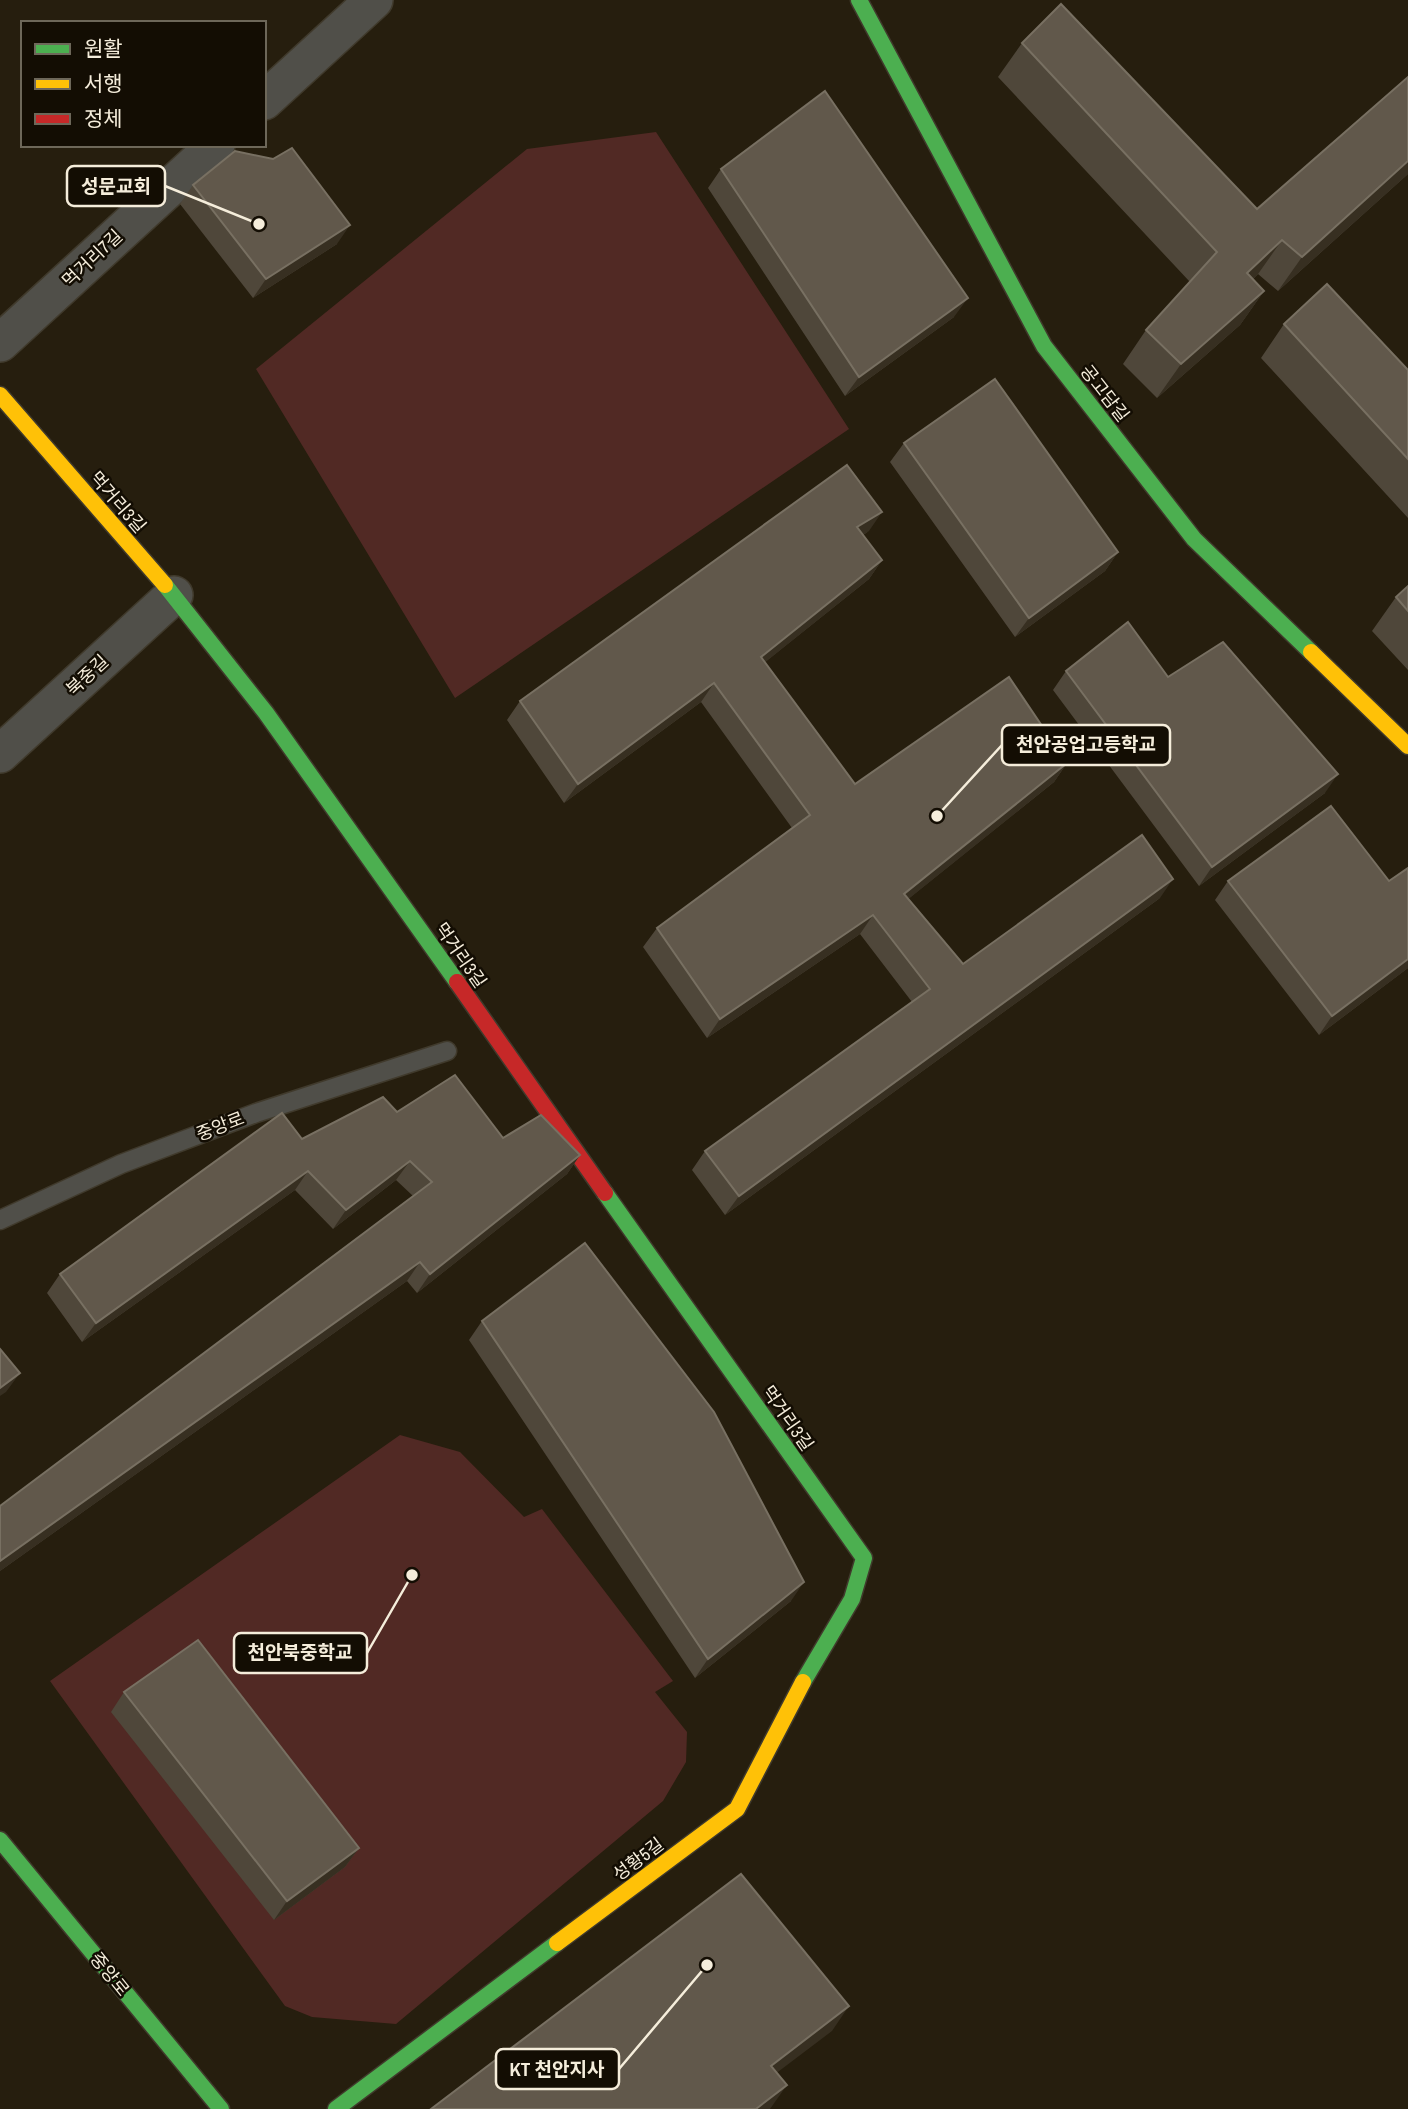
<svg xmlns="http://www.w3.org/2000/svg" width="1408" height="2109" font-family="'Archivo Narrow','Noto Sans KR',sans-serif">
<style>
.green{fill:#512924}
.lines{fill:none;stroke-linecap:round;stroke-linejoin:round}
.lane-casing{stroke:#403a2c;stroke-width:21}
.street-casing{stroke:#403a2c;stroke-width:40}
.fast-casing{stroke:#403a2c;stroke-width:19}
.slow-casing{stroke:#403a2c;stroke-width:19}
.jam-casing{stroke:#403a2c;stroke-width:19}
.lane{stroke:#504f49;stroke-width:18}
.street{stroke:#504f49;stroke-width:37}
.fast{stroke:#4caf50;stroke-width:16}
.slow{stroke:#ffc107;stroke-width:16}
.jam{stroke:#c62828;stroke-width:16}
.wall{fill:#4f473a}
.shaded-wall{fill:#372f21}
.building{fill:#61584b;stroke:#787062;stroke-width:2}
.labels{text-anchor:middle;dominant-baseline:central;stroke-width:5;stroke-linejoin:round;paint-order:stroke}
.street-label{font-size:18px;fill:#f5eddb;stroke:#130d03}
.leader{fill:none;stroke:#f5eddb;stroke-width:2.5}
.callout-dot{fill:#f5eddb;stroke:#130d03;stroke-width:2.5}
.callout{fill:#130d03;stroke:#f5eddb;stroke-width:2.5}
.callout-label{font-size:19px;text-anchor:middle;font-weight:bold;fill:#f5eddb}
</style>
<rect width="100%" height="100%" fill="#261e0e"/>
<path class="green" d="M 656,132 L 849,429 L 455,698 L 256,369 L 527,149 Z
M 400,1435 L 460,1452 L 524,1517 L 542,1509 L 673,1681 L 655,1692 L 687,1732 L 686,1762 L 663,1801 L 396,2024 L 312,2017 L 285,2006 L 50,1681 Z"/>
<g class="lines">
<defs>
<path id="lane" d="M 0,1220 L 121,1164 L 256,1113 L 447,1051"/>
<path id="street" d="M 264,101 L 374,0
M 0,343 L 216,145
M 0,754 L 174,595"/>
<path id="fast" d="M 859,0 L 1044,346 L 1194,539 L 1311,652
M 165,585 L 266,713 L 457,982
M 605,1193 L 864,1558 L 852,1599 L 803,1682
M 0,1840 L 221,2109
M 336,2109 L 557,1943"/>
<path id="slow" d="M 0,395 L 165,585
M 1311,652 L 1408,746
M 557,1943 L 737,1809 L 803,1682"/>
<path id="jam" d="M 457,982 L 605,1193"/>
</defs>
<use href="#lane" class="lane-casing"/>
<use href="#street" class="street-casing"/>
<use href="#fast" class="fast-casing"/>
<use href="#slow" class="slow-casing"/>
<use href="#jam" class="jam-casing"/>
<use href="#lane" class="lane"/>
<use href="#street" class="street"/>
<use href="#fast" class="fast"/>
<use href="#slow" class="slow"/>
<use href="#jam" class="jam"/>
</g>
<path class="wall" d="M 1022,43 L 1257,209 L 1408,174 L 1278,291 L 1258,274 L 1253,279 L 1264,291 L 1240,325 L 1157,398 L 1123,364 L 1146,330 L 1190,282 L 998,77 Z
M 721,169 L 954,317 L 845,396 L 708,188 Z
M 193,185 L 337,244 L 253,298 L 180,204 Z
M 1284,324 L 1408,370 L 1408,518 L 1261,358 Z
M 904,443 L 1118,552 L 1105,571 L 1015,637 L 890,462 Z
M 869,531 L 863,535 L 882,560 L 869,579 L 765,662 L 855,784 L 1067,763 L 1054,782 L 908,899 L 963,964 L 1160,898 L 725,1215 L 692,1170 L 705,1151 L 912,1002 L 860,934 L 707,1038 L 643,947 L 657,928 L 792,828 L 701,702 L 564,803 L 507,720 L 520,701 Z
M 1408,586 L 1408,670 L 1372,631 L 1396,597 Z
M 1066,671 L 1168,677 L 1325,793 L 1199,886 L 1053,690 Z
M 1228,881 L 1389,881 L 1408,968 L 1319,1035 L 1215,900 Z
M 397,1112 L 580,1155 L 567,1174 L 417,1293 L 407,1281 L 0,1571 L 0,1506 L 413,1196 L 396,1180 L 333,1229 L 295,1190 L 82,1342 L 47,1293 L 60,1274 L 302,1139 Z
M 482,1321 L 791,1601 L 695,1678 L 469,1340 Z
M 124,1692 L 359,1848 L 345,1867 L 274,1920 L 111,1712 Z"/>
<path class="shaded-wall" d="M 1408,161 L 1408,174 L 1278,291 L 1302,257 Z
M 350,225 L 337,244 L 253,298 L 266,279 Z
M 1282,240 L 1258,274 L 1223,307 L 1247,273 Z
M 1264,291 L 1240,325 L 1157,398 L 1181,364 Z
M 968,298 L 954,317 L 845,396 L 859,377 Z
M 882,512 L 869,531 L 844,546 L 857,527 Z
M 1118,552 L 1105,571 L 1015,637 L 1029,618 Z
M 882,560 L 869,579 L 748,676 L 761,657 Z
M 714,683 L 701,702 L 564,803 L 578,784 Z
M 1067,763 L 1054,782 L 891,913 L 904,894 Z
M 1338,774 L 1325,793 L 1199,886 L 1212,867 Z
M 1173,879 L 1160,898 L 725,1215 L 739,1196 Z
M 873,915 L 860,934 L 707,1038 L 720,1019 Z
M 1408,959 L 1408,968 L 1319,1035 L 1332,1016 Z
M 580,1155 L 567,1174 L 417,1293 L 430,1274 Z
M 410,1161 L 396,1180 L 333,1229 L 346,1210 Z
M 308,1171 L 295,1190 L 82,1342 L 96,1323 Z
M 420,1262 L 407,1281 L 0,1571 L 0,1561 Z
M 20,1373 L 6,1392 L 0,1396 L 0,1388 Z
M 804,1582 L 791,1601 L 695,1678 L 708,1659 Z
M 359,1848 L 345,1867 L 274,1920 L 287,1901 Z
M 849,2006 L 832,2031 L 754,2090 L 771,2066 Z
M 787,2085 L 770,2109 L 756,2109 Z"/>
<path class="building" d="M 1061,4 L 1257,209 L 1408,77 L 1408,161 L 1302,257 L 1282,240 L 1247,273 L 1264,291 L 1181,364 L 1146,330 L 1217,252 L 1022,43 Z
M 825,91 L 968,298 L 859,377 L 721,169 Z
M 292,148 L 350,225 L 266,279 L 193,185 L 235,151 L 273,159 Z
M 1327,284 L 1408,370 L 1408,459 L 1284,324 Z
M 995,379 L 1118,552 L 1029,618 L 904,443 Z
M 847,465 L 882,512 L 857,527 L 882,560 L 761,657 L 855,784 L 1009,677 L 1067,763 L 904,894 L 963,964 L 1142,835 L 1173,879 L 739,1196 L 705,1151 L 930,989 L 873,915 L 720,1019 L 657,928 L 810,815 L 714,683 L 578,784 L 520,701 Z
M 1408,586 L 1408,611 L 1396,597 Z
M 1128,622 L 1168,677 L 1223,642 L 1338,774 L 1212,867 L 1066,671 Z
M 1331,806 L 1389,881 L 1408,868 L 1408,959 L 1332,1016 L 1228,881 Z
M 455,1075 L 503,1138 L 541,1115 L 580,1155 L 430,1274 L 420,1262 L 0,1561 L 0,1506 L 432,1182 L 410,1161 L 346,1210 L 308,1171 L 96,1323 L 60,1274 L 282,1113 L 302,1139 L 383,1097 L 397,1112 Z
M 585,1243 L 714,1412 L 804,1582 L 708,1659 L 482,1321 Z
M 0,1349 L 20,1373 L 0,1388 Z
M 198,1640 L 359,1848 L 287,1901 L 124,1692 Z
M 741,1874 L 849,2006 L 771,2066 L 787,2085 L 756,2109 L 431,2109 Z"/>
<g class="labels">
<g class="street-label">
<text transform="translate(92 258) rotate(-43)">먹거리7길</text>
<text transform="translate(1105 393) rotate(52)">공고담길</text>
<text transform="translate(118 502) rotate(49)">먹거리3길</text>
<text transform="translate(87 675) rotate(-43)">북중길</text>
<text transform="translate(461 955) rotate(55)">먹거리3길</text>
<text transform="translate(220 1126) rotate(-21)">중앙로</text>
<text transform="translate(788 1418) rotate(55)">먹거리3길</text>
<text transform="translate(638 1859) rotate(-37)">성황5길</text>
<text transform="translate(110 1974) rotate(51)">중앙로</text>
</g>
</g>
<path class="leader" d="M259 224L165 186M937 816L1002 745M412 1575L367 1653M707 1965L619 2069"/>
<g class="callout-dot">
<circle cx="259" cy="224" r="7"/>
<circle cx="937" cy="816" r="7"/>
<circle cx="412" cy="1575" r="7"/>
<circle cx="707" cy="1965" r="7"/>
</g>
<g class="callout">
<rect x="67" y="166" width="98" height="40" rx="7"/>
<rect x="1002" y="725" width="168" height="40" rx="7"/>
<rect x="234" y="1633" width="133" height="40" rx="7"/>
<rect x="496" y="2049" width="123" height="40" rx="7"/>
</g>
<g class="callout-label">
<text x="116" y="193">성문교회</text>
<text x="1086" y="751">천안공업고등학교</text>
<text x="300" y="1659">천안북중학교</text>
<text x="557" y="2076">KT 천안지사</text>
</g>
<rect x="21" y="21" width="245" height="126" fill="#130d03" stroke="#6d6759" stroke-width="2"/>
<rect x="35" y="44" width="35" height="10" fill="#4caf50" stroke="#6d6759" stroke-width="2"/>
<text x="84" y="56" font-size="21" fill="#f5eddb">원활</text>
<rect x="35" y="79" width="35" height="10" fill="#ffc107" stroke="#6d6759" stroke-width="2"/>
<text x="84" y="91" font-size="21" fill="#f5eddb">서행</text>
<rect x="35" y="114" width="35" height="10" fill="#c62828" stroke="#6d6759" stroke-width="2"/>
<text x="84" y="126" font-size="21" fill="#f5eddb">정체</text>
</svg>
